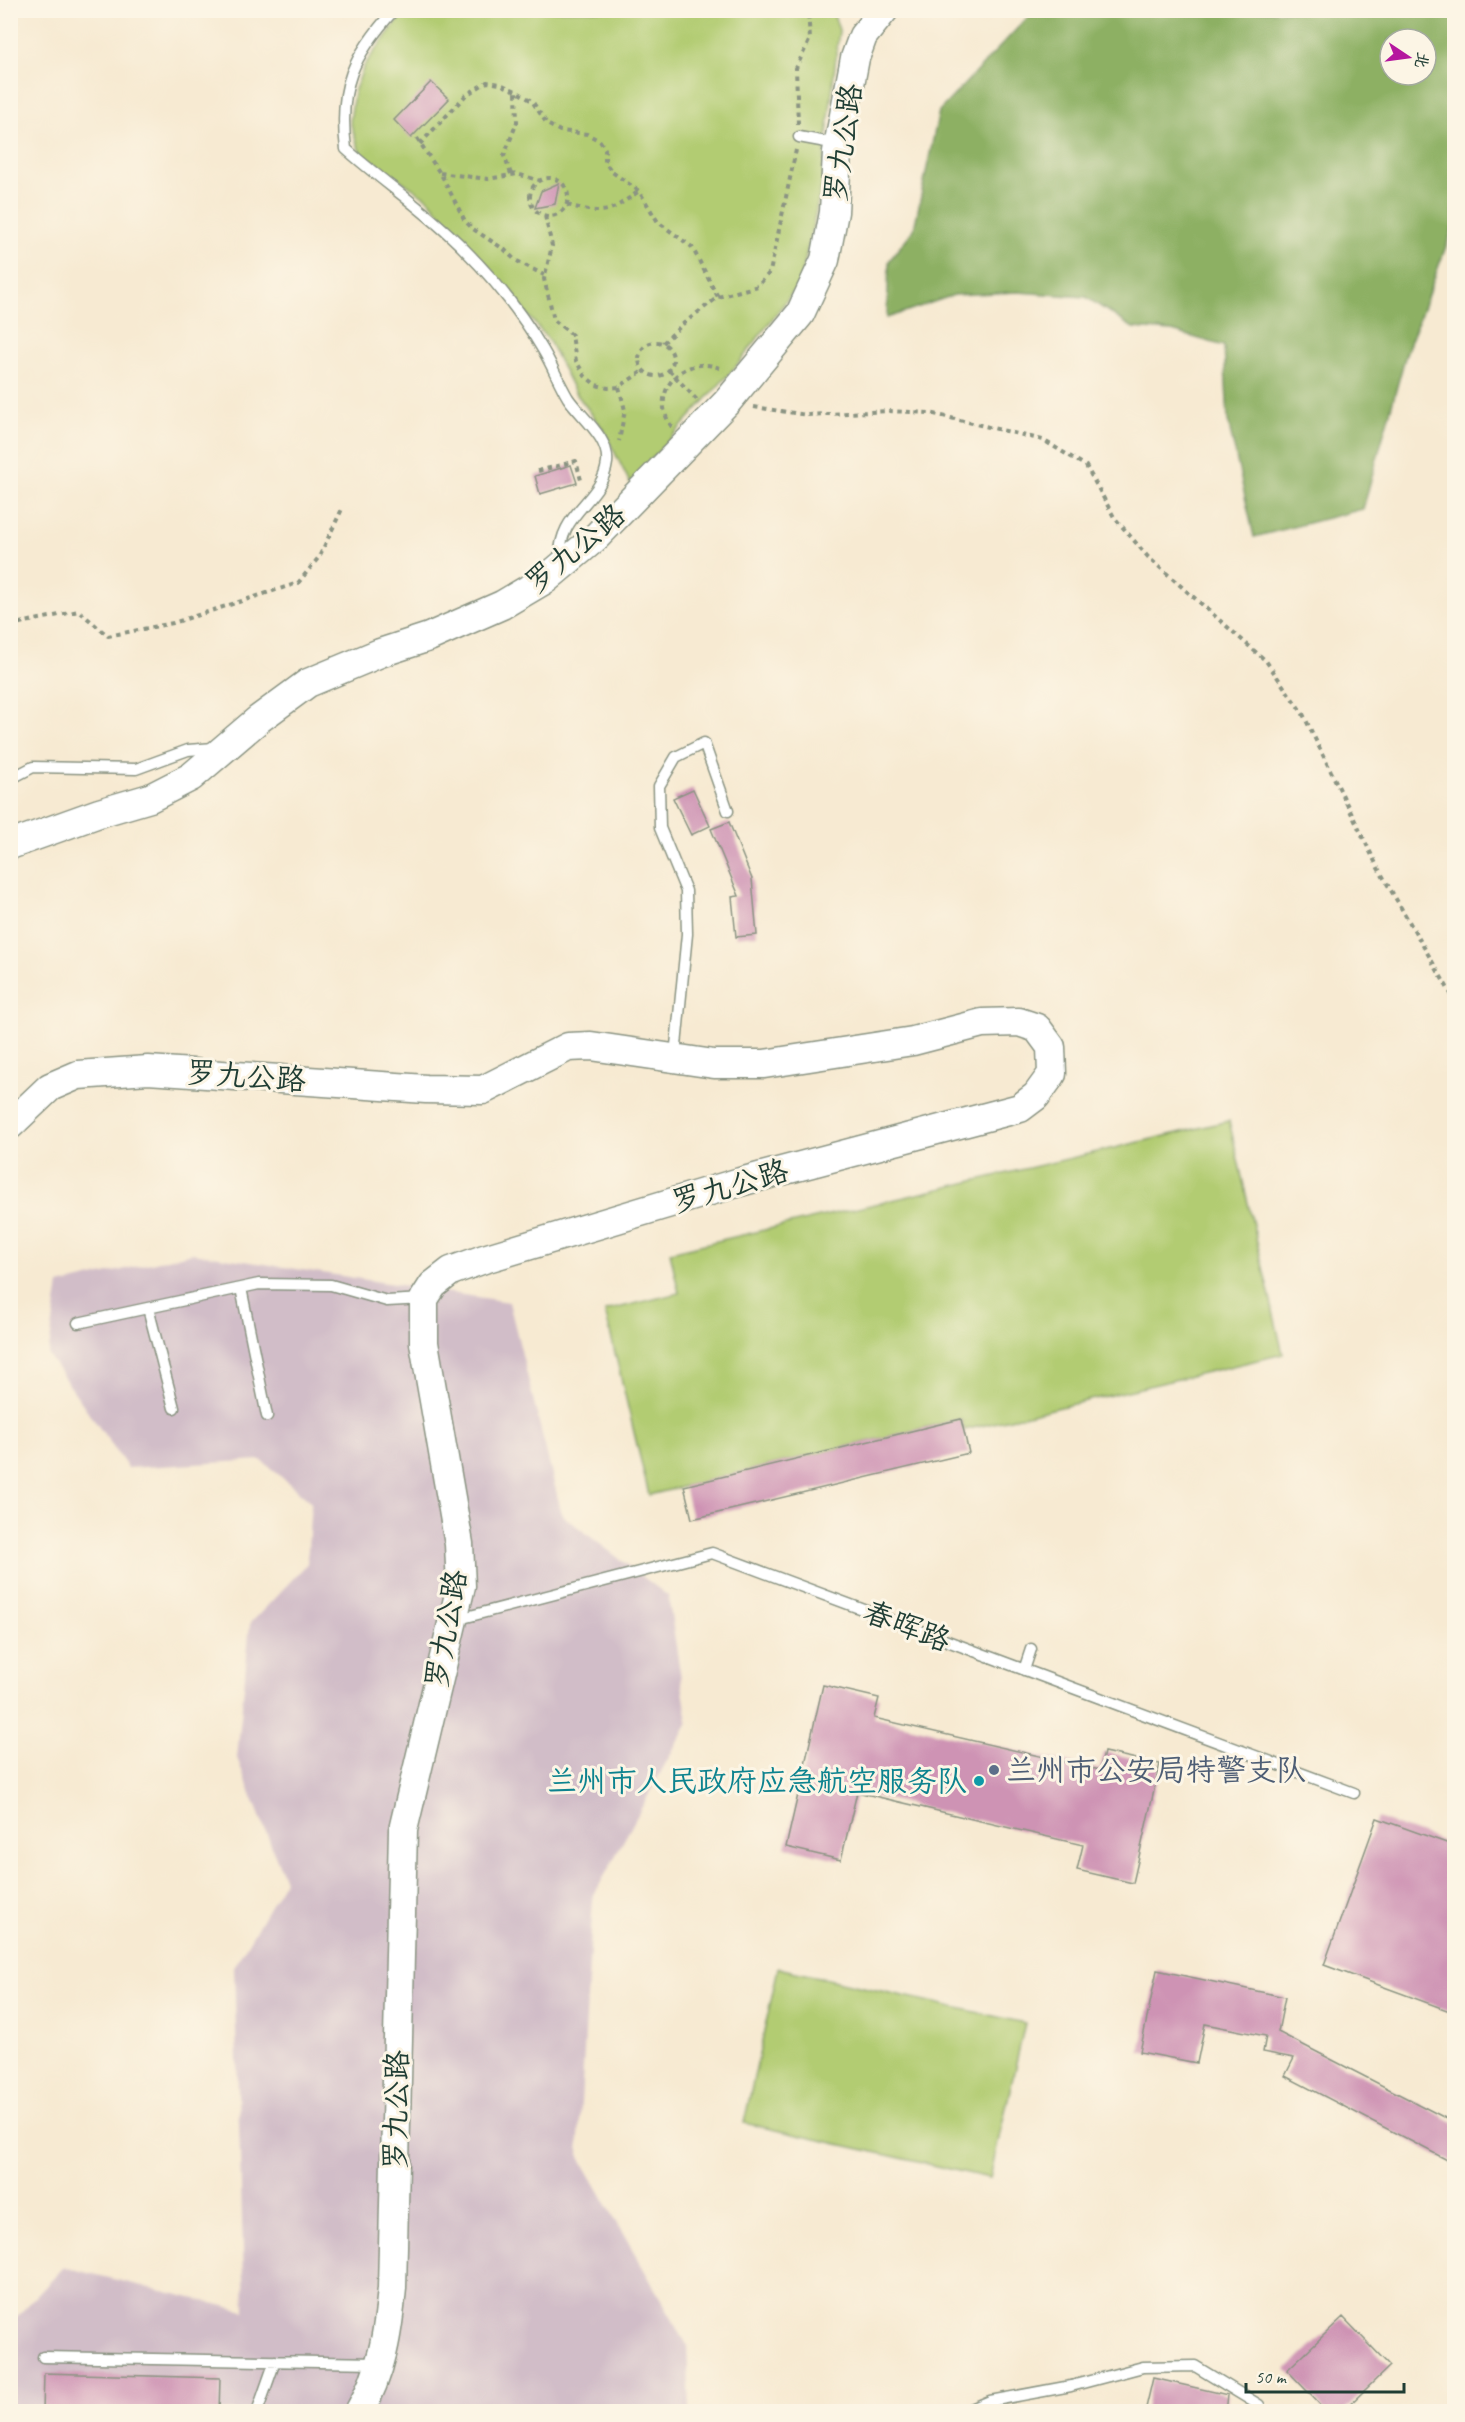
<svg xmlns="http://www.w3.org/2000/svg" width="1465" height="2422" font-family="Caveat,'LXGW WenKai TC',sans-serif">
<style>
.industrial{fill:#d1bdc8}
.green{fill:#b2cc72;stroke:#688453;stroke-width:1.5}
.forest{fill:#8db064;stroke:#56764c;stroke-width:1.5;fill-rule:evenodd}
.building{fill:#ce93b4}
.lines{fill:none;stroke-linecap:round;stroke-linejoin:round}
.lane-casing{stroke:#8b9483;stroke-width:13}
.secondary-casing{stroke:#8b9483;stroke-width:31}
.path{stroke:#8b9483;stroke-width:4;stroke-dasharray:4.5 4.5;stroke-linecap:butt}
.lane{stroke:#fff;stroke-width:10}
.secondary{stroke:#fff;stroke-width:28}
.service-dot{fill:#5c6f8a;stroke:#fcf5e5;stroke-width:2}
.culture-dot{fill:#0f9aa8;stroke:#fcf5e5;stroke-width:2}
.labels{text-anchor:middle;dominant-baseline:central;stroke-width:6;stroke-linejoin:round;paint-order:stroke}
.street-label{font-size:30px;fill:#1f3d34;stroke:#fcf5e5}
.service-label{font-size:30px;fill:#4e5e75;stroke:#fcf5e5;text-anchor:start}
.culture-label{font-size:30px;fill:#0d838f;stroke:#fcf5e5;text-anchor:end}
</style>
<rect width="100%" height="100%" fill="#fcf5e5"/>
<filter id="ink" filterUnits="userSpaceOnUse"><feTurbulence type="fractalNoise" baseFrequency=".0167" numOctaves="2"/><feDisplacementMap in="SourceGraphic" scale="12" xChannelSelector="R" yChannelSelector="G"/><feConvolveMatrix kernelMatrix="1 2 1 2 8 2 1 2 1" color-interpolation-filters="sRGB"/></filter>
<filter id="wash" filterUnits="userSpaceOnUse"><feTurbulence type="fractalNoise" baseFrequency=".008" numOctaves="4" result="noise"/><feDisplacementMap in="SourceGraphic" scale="24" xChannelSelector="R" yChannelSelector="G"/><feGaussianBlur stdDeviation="1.35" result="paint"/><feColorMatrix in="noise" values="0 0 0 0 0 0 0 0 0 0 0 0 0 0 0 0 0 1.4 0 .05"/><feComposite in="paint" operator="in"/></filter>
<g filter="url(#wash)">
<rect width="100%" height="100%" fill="#f7ead2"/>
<path class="industrial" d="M 193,1253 L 509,1302 L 562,1515 L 668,1596 L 688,1722 L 593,1897 L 578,2154 L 687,2345 L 690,2411 L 15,2411 L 11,2403 L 10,2324 L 64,2267 L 245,2311 L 234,1967 L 285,1880 L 237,1758 L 250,1624 L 307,1564 L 311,1502 L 261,1460 L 128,1468 L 48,1355 L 59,1285 Z"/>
<path class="green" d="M 832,10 L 839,30 L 821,188 L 800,283 L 738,364 L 630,483 L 603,429 L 575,392 L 548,339 L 428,199 L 360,152 L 350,122 L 354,92 L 365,64 L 405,11 Z
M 1229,1121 L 1283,1354 L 964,1430 L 961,1419 L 649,1495 L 605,1311 L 679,1293 L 670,1252 Z
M 778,1968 L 1025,2023 L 990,2178 L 744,2123 Z"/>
<path class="forest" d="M 1040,11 L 1454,11 L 1454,225 L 1406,354 L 1363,509 L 1254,537 L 1228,421 L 1224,346 L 1172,331 L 1133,328 L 1086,297 L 1018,292 L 954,295 L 887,318 L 889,261 L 914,229 L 939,111 L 1027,18 ZM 1390,39 L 1426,39 L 1426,75 L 1390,75 Z"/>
<g id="blocks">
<path class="building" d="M 431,82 L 449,99 L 411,138 L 394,120 Z
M 559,183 L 555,204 L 535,208 L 541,191 Z
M 571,465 L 577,483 L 540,494 L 535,476 Z
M 693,789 L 710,826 L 691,835 L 673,798 Z
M 729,822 L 752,879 L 757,935 L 736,937 L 732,897 L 739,896 L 711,829 Z
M 961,1419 L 969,1453 L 692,1519 L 684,1486 Z
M 823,1685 L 879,1698 L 874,1718 L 1100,1770 L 1104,1752 L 1160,1764 L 1133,1883 L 1077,1870 L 1083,1845 L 857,1792 L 841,1860 L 786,1847 Z
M 1377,1818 L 1455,1846 L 1455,2013 L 1324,1965 Z
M 1157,1970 L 1285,1997 L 1278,2032 L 1455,2123 L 1455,2164 L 1285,2076 L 1294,2058 L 1263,2052 L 1266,2036 L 1205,2024 L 1197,2063 L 1140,2052 Z
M 1343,2317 L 1390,2366 L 1342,2412 L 1327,2412 L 1287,2370 Z
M 44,2373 L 220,2378 L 219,2412 L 43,2412 Z
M 1153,2378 L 1228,2395 L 1226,2412 L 1145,2412 Z"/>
</g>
</g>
<g filter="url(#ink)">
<use href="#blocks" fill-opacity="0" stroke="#8b9483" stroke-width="1.5"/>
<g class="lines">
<defs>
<path id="lane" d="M 394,10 C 353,56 338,86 346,149 C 384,183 428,212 464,249 C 493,278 522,314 543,350 C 552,365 559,383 568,398 C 581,417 610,438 607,463 C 602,503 556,512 560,563
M 799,137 L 837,144
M 10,779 L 33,767 L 136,769 L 188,750 L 214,748
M 675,1056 L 687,934 L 686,891 L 660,828 L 659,786 L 676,757 L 704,743 L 728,811
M 241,1288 L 267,1416
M 148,1308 L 174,1408
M 78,1323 L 259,1284 L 331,1285 L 387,1301 L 424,1299
M 455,1620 L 712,1553 L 1354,1793
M 1024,1670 L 1031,1649
M 43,2357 L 378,2363
M 257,2412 L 275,2361
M 964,2412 L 990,2401 L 1071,2386 L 1143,2367 L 1195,2366 L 1259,2405"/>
<path id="secondary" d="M 10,845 L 99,813 L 150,798 L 191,777 L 259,719 L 308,683 L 380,653 L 429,637 L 502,605 L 546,579 L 596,537 L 727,402 L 800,314 L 825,260 L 834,212 L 837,152 L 855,58 L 863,36 L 884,10
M 10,1125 L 50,1087 L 78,1075 L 148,1070 L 426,1089 L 483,1090 L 568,1047 L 591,1046 L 714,1064 L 764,1064 L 913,1041 L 982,1023 L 1019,1022 L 1037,1028 L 1051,1047 L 1052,1074 L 1036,1096 L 1020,1108 L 740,1182 L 484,1259 L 451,1271 L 433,1285 L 424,1299 L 424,1343 L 459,1544 L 461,1586 L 403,1830 L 392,2288 C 388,2332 382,2373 359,2412"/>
</defs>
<use href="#lane" class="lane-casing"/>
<use href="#secondary" class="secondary-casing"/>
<path class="path" d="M 798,124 L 796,68 L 810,39 L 808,10
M 417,138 L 443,178 L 465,221 L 473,229 L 505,250 L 515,260 L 544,275
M 420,144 L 466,95 L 487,82 L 500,84 L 516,91 L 532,101 L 547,124 L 560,131 L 587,134 L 600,141 L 605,149 L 605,162 L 612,172 L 639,191 L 658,222 L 692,247 L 718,297
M 440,173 L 488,179 L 517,174 L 538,180
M 511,174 L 504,156 L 517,122 L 516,92
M530 197a19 19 0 1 1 38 0a19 19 0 1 1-38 0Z
M 567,205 C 606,215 607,214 639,191
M 545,216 L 552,246 L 544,279 L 550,303 L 554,320 L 572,335 L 576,361 L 585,376 L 596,385 L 608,388 L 619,387 L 643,371
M639 359a17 17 0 1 1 34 0a17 17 0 1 1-34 0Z
M 663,343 L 684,323 L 718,297 L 758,286 L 770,272 L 796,150
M 669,370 L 697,400
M 619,387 L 625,410 L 619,441
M 754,407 L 807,415 L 889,411 L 930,413 L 1043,440 L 1086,466 L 1114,517 L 1148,557 L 1266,661 L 1303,714 L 1378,868 L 1454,999
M 672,427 C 646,392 686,350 724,370
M 538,471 L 576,461 L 582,484
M 10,625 L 79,611 L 108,636 L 173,623 L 298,583 L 319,557 L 343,507"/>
<use href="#lane" class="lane"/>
<use href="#secondary" class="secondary"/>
</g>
</g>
<circle class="service-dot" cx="994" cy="1770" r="6"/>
<circle class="culture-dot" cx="979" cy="1781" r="6"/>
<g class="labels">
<g class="street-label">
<text transform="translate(843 143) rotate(-82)">罗九公路</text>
<text transform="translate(575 548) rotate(-40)">罗九公路</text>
<text transform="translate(246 1076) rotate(4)">罗九公路</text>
<text transform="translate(730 1186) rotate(-16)">罗九公路</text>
<text transform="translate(907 1626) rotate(21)">春晖路</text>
<text transform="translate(446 1629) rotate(-80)">罗九公路</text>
<text transform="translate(396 2110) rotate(-89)">罗九公路</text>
</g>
<g class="service-label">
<text x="1006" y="1770">兰州市公安局特警支队</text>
</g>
<g class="culture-label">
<text x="967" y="1781">兰州市人民政府应急航空服务队</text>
</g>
</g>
<rect width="1465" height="2422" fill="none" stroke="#fcf5e5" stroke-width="36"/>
<g transform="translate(1408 57) rotate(103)"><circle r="28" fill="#fcf5e5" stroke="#a4ab9e" stroke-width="1.5"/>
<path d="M0-4.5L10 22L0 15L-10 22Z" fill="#b5179e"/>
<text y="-9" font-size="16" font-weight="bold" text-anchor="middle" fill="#1f3d34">北</text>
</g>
<path d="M1246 2383v9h158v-9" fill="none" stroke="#1f3d34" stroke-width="3"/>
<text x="1255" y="2383" font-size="18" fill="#1f3d34" stroke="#fcf5e5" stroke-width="4.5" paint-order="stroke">50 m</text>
</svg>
